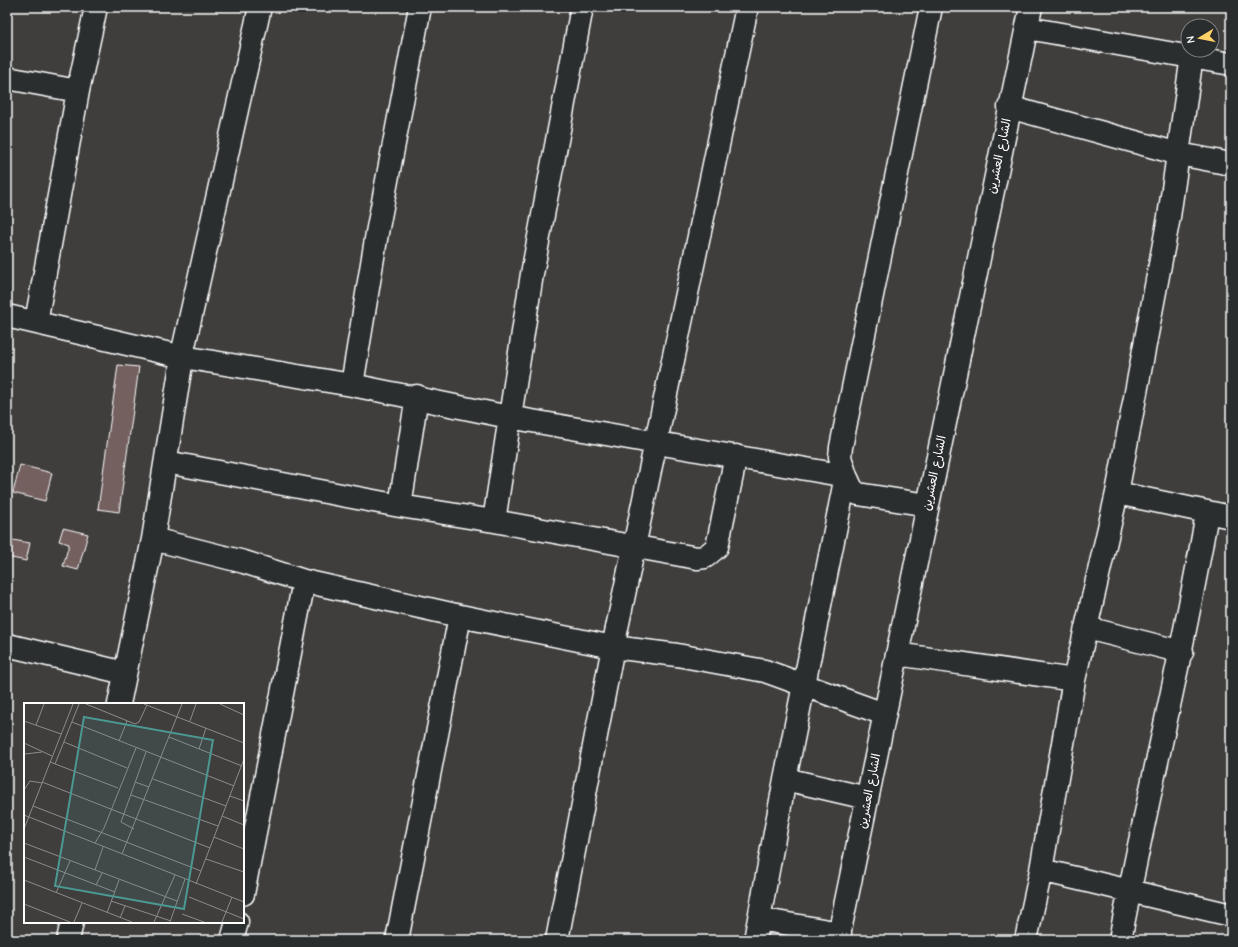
<svg xmlns="http://www.w3.org/2000/svg" width="1238" height="947" font-family="'Comic Neue','Playpen Sans Arabic',sans-serif">
<style>
.building{fill:#746160;stroke:#fff}
.lines{fill:none;stroke-linecap:round;stroke-linejoin:round}
.minor-casing{stroke:#fff;stroke-width:25}
.minor{stroke:#2a2d2e;stroke-width:22}
.labels{text-anchor:middle;dominant-baseline:central;stroke-width:3.5;stroke-linejoin:round;paint-order:stroke}
.street-label{font-size:12px;fill:#fff;stroke:#2a2d2e}
.inset-road{fill:none;stroke:#8c8b8b;stroke-width:1}
.view{fill:#4b9892;fill-opacity:0.15;stroke:#4b9892;stroke-width:2}
.inset-edge{fill:none;stroke:#fff;stroke-width:2}
</style>
<rect width="100%" height="100%" fill="#403d3d"/>
<filter id="ink" filterUnits="userSpaceOnUse"><feTurbulence type="fractalNoise" baseFrequency=".025" numOctaves="2"/><feDisplacementMap in="SourceGraphic" scale="8" xChannelSelector="R" yChannelSelector="G"/><feConvolveMatrix kernelMatrix="1 2 1 2 8 2 1 2 1" color-interpolation-filters="sRGB"/></filter>
<g filter="url(#ink)">
<path class="building" d="M 118,365 L 139,367 L 119,512 L 98,509 Z
M 20,465 L 52,473 L 45,501 L 13,493 Z
M 63,528 L 88,534 L 78,570 L 63,566 L 69,544 L 59,541 Z
M 7,539 L 30,543 L 26,561 L 7,557 Z"/>
<g class="lines">
<defs>
<path id="minor" d="M 1027,28 L 1231,64
M 7,78 L 78,91
M 1009,107 L 1179,154 L 1231,164
M 7,316 L 183,357 L 352,385 L 509,417 L 846,476 L 852,489 L 858,494 L 928,505
M 36,322 L 78,91 L 96,7
M 352,385 L 377,233 L 420,7
M 166,462 L 400,506 L 494,521 L 697,558 L 705,557 L 717,547 L 736,456
M 1117,493 L 1231,517
M 400,506 L 417,396
M 494,521 L 532,274 L 582,7
M 153,539 L 244,562 L 304,581 L 460,616 L 613,647 L 677,655 L 765,671 L 884,714
M 1087,628 L 1182,652
M 7,645 L 125,673
M 897,654 L 1074,680
M 119,704 L 153,539 L 184,346 L 260,7
M 785,779 L 867,798
M 1041,870 L 1231,915
M 243,894 L 304,581
M 759,919 L 840,933
M 68,940 L 72,922
M 232,940 L 237,922
M 397,940 L 460,616
M 557,940 L 613,647 L 747,7
M 755,940 L 785,779 L 846,476 L 840,457 L 841,447 L 931,7
M 838,940 L 1031,7
M 1026,940 L 1041,870 L 1074,680 L 1117,493 L 1169,217 L 1192,56
M 1120,940 C 1147,797 1183,656 1207,513"/>
</defs>
<use href="#minor" class="minor-casing"/>
<use href="#minor" class="minor"/>
</g>
</g>
<g class="labels">
<g class="street-label">
<text transform="translate(999 156) rotate(-78)">الشارع العشرين</text>
<text transform="translate(934 473) rotate(-78)">الشارع العشرين</text>
<text transform="translate(869 791) rotate(-79)">الشارع العشرين</text>
</g>
</g>
<g transform="translate(24 703)">
<rect width="220" height="220" fill="#403d3d"/>
<path class="inset-road" d="M 62,1 L 111,21 L 115,19 L 123,2M 120,1 L 220,40M 196,1 L 220,12M 0,18 L 37,31M 166,18 L 172,1M 48,19 L 210,83M 12,22 L 20,1M 145,34 L 218,63M 95,38 L 103,18M 40,39 L 103,65M 0,40 L 28,53M 175,46 L 182,25M 1,51 L 18,49M 26,59 L 94,85M 31,61 L 55,1M 129,76 L 202,103M 18,79 L 186,145M 111,79 L 125,84M 0,87 L 6,78 L 18,80M 107,92 L 194,123M 206,93 L 220,98M 9,103 L 177,168M 0,112 L 220,199M 198,113 L 220,122M 0,126 L 49,1M 110,126 L 97,119 L 122,49M 190,134 L 220,146M 0,140 L 153,198M 71,140 L 80,125 L 112,45M 98,151 L 158,1M 0,154 L 91,189M 182,156 L 220,169M 71,167 L 79,144M 0,177 L 108,219M 172,181 L 220,56M 72,182 L 78,170M 32,190 L 46,158M 165,194 L 220,216M 87,198 L 147,218M 0,201 L 46,219M 83,210 L 95,177M 158,211 L 180,219M 96,215 L 101,203M 50,219 L 58,200M 130,219 L 151,172M 146,219 L 161,176M 198,219 L 208,194"/>
<path class="view" d="M 60,14 L 189,37 L 160,206 L 31,183 Z"/>
<rect width="220" height="220" class="inset-edge"/>
</g>
<rect width="1238" height="947" fill="none" stroke="#2a2d2e" stroke-width="24"/>
<rect x="12" y="12" width="1214" height="923" fill="none" stroke="#fff" stroke-width="1.5" filter="url(#ink)"/>
<g transform="translate(1200 38) rotate(260)"><circle r="19" fill="#2a2d2e" stroke="#7f8182"/>
<path d="M0-3L7 15L0 10L-7 15Z" fill="#ffd166"/>
<text y="-6" font-size="11" font-weight="bold" text-anchor="middle" fill="#ffffff">N</text>
</g>
</svg>
